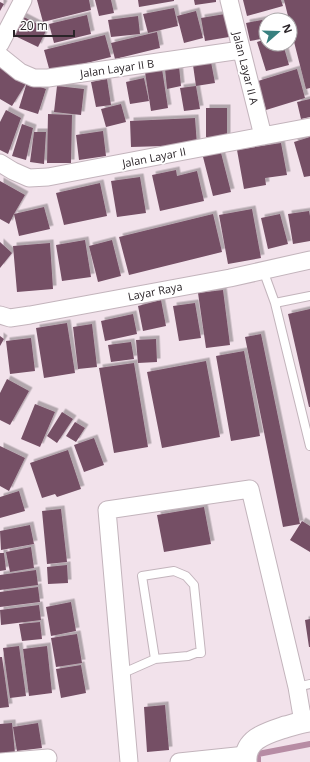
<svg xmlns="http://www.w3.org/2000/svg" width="310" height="762" font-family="'Open Sans',sans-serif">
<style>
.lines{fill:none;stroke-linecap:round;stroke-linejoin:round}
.stream{stroke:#b78ca4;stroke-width:6}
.building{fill:#754f65;filter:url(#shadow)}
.service-casing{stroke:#c3b4bc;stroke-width:10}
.minor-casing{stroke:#c3b4bc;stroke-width:19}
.tertiary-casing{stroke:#c3b4bc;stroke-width:23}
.service{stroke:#fff;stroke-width:8}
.minor{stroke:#fff;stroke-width:17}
.tertiary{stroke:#fff;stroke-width:21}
.labels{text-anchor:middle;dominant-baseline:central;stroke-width:4;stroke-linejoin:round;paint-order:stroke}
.street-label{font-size:11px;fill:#2a2428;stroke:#fff}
</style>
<defs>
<filter id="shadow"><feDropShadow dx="3.5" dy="-3.5" stdDeviation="0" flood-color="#0004"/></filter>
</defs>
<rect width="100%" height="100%" fill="#f2e2eb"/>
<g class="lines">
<path class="stream" d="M 258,762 L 258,754 L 310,744"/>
</g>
<path class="building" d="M 37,0 L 89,0 L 91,10 L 43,22 Z
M 95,0 L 111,0 L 114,13 L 99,16 Z
M 138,0 L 174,0 L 174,1 L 139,7 Z
M 194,0 L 216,0 L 216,2 L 195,5 Z
M 243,0 L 281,0 L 283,6 L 247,16 Z
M 284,0 L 310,0 L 310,88 L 306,89 L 290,26 L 290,20 L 289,20 Z
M 0,2 L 4,4 L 0,11 Z
M 174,8 L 178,26 L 148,33 L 143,14 Z
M 196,11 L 203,38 L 184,43 L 177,16 Z
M 225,14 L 229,37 L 205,41 L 201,18 Z
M 87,15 L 91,34 L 54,43 L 49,24 Z
M 22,16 L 47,29 L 38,47 L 13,35 Z
M 138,16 L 140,34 L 111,37 L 108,20 Z
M 277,17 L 277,20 L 266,20 L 266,38 L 250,41 L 246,23 Z
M 157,32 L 160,48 L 115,59 L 111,43 Z
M 105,35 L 111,57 L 50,72 L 44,50 Z
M 266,39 L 266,44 L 283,44 L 289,65 L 266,71 L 257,42 Z
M 211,62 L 215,83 L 196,86 L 193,65 Z
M 0,65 L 27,82 L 12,106 L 0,99 Z
M 179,66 L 181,86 L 167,89 L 165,69 Z
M 162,69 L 168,108 L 151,111 L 145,72 Z
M 297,69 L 305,98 L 266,110 L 258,81 Z
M 144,78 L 149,101 L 130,104 L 126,82 Z
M 107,79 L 111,105 L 96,107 L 91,82 Z
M 27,82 L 46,89 L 38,114 L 19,108 Z
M 57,86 L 84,89 L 81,115 L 54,112 Z
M 196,86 L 200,109 L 184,111 L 180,88 Z
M 310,99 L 310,117 L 301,119 L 297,102 Z
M 121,104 L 126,122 L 106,127 L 101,109 Z
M 206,108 L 227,108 L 227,138 L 206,137 Z
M 6,110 L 21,118 L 8,154 L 0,150 L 0,122 Z
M 48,114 L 72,115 L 71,163 L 47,163 Z
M 195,118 L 197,145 L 131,147 L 130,121 Z
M 22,124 L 33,128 L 26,160 L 12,156 Z
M 103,131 L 106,156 L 79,160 L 76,135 Z
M 34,132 L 46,132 L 44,164 L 30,162 Z
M 310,137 L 310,176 L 304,177 L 294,142 Z
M 281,143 L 287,175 L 265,178 L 266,185 L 244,189 L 237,150 Z
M 220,149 L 231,192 L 213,196 L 202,153 Z
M 176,170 L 177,176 L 197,171 L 204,201 L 160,211 L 152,175 Z
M 140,177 L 146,213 L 117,217 L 111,181 Z
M 0,181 L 25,195 L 14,214 L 44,207 L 50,229 L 19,236 L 14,214 L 9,224 L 0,219 Z
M 100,183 L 107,216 L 64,225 L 56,193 Z
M 252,209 L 261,258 L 228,264 L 219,215 Z
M 309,211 L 310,216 L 310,241 L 293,244 L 288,214 Z
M 213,214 L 222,252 L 129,275 L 119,237 Z
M 280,214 L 288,244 L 268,249 L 261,218 Z
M 85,240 L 91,277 L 62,281 L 56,245 Z
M 112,240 L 121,276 L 98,282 L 89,246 Z
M 0,242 L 12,253 L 0,268 Z
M 50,243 L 53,289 L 17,292 L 13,246 Z
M 223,290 L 230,345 L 206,348 L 198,293 Z
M 161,300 L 166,326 L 143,331 L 138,306 Z
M 195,303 L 201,338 L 179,341 L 173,306 Z
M 310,309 L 310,407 L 309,407 L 288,314 Z
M 133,314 L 137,334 L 105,341 L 101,321 Z
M 67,323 L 75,373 L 44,378 L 36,328 Z
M 92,324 L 97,367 L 78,369 L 73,327 Z
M 261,334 L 300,524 L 283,527 L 245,337 Z
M 0,336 L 4,339 L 0,346 Z
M 31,338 L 35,371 L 10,374 L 6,341 Z
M 156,339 L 157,362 L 138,363 L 136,340 Z
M 131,342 L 134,359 L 111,362 L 108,345 Z
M 244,351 L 260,436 L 231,441 L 216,356 Z
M 206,361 L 220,437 L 162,448 L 147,372 Z
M 134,363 L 148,447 L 114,453 L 99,368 Z
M 7,379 L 29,391 L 10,425 L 0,420 L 0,393 Z
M 35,404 L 55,412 L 40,447 L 21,439 Z
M 62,412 L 73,419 L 57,443 L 47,436 Z
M 75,422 L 85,428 L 76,442 L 66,436 Z
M 94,438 L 104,465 L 84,472 L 74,445 Z
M 0,447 L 0,446 L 25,458 L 9,491 L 0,486 Z
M 68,450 L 81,489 L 57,497 L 55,494 L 42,498 L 30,463 Z
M 19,491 L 25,511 L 0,518 L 0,497 Z
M 204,507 L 211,544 L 164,552 L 157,515 Z
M 61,509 L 67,562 L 47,564 L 42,511 Z
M 302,521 L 310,526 L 310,552 L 290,540 Z
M 30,525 L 34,544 L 1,550 L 0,531 Z
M 31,547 L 34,568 L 10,572 L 6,552 Z
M 0,553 L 4,553 L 6,570 L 0,571 Z
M 67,565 L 68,583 L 48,584 L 47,567 Z
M 36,570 L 38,585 L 0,590 L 0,575 Z
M 38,587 L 40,602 L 0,607 L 0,592 Z
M 71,602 L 76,631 L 51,636 L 46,607 Z
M 39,605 L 41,620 L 1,625 L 0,610 Z
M 310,619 L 310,647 L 309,647 L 305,620 Z
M 40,622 L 42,639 L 22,641 L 19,624 Z
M 77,634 L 82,663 L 56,667 L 51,638 Z
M 19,646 L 26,696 L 10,698 L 3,648 Z
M 47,646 L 52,693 L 29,696 L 23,649 Z
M 0,657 L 2,657 L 9,707 L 0,708 Z
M 81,665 L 86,693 L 61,698 L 56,669 Z
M 165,705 L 169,750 L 147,752 L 144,707 Z
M 12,723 L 15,753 L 0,754 L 0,724 Z
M 38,723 L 42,748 L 17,751 L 13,727 Z"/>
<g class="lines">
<defs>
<path id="service" d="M 263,270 L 275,303 L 310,446
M 275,303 L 310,296
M 121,674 L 155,659 L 188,656 L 196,653 L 201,653 L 194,585 L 186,576 L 174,571 L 142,576 L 155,659
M 297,687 L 310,684"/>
<path id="minor" d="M 229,0 L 263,136
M 0,44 L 23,0
M 0,56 L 20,72 L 34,78 L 48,78 L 241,50
M 0,163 L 13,171 L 29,178 L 48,177 L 310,127
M 0,315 L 10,318 L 30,315 L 230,278 L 310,260
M 0,762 L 48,758
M 129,762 L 107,510 L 250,489 L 297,687 L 303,722
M 179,762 L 246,755"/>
<path id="tertiary" d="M 246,762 C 244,739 267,733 285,727 C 293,725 301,722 310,721"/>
</defs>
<use href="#service" class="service-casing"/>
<use href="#minor" class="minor-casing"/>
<use href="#tertiary" class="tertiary-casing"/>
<use href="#service" class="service"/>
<use href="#minor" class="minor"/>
<use href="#tertiary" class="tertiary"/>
</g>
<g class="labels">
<g class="street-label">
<text transform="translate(117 68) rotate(-8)">Jalan Layar II B</text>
<text transform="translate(246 68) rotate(76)">Jalan Layar II A</text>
<text transform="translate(154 157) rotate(-11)">Jalan Layar II</text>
<text transform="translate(155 291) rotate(-11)">Layar Raya</text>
</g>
</g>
<g transform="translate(278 32) rotate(70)"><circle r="19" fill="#ffffff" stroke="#aaa7a9"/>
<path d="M0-3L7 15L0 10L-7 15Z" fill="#38807f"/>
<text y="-6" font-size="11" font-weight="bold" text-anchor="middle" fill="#2a2428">N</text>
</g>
<path d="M14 30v6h60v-6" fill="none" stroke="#2a2428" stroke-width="2"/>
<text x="20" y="30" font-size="12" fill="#2a2428" stroke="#ffffff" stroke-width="3" paint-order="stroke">20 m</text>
</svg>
